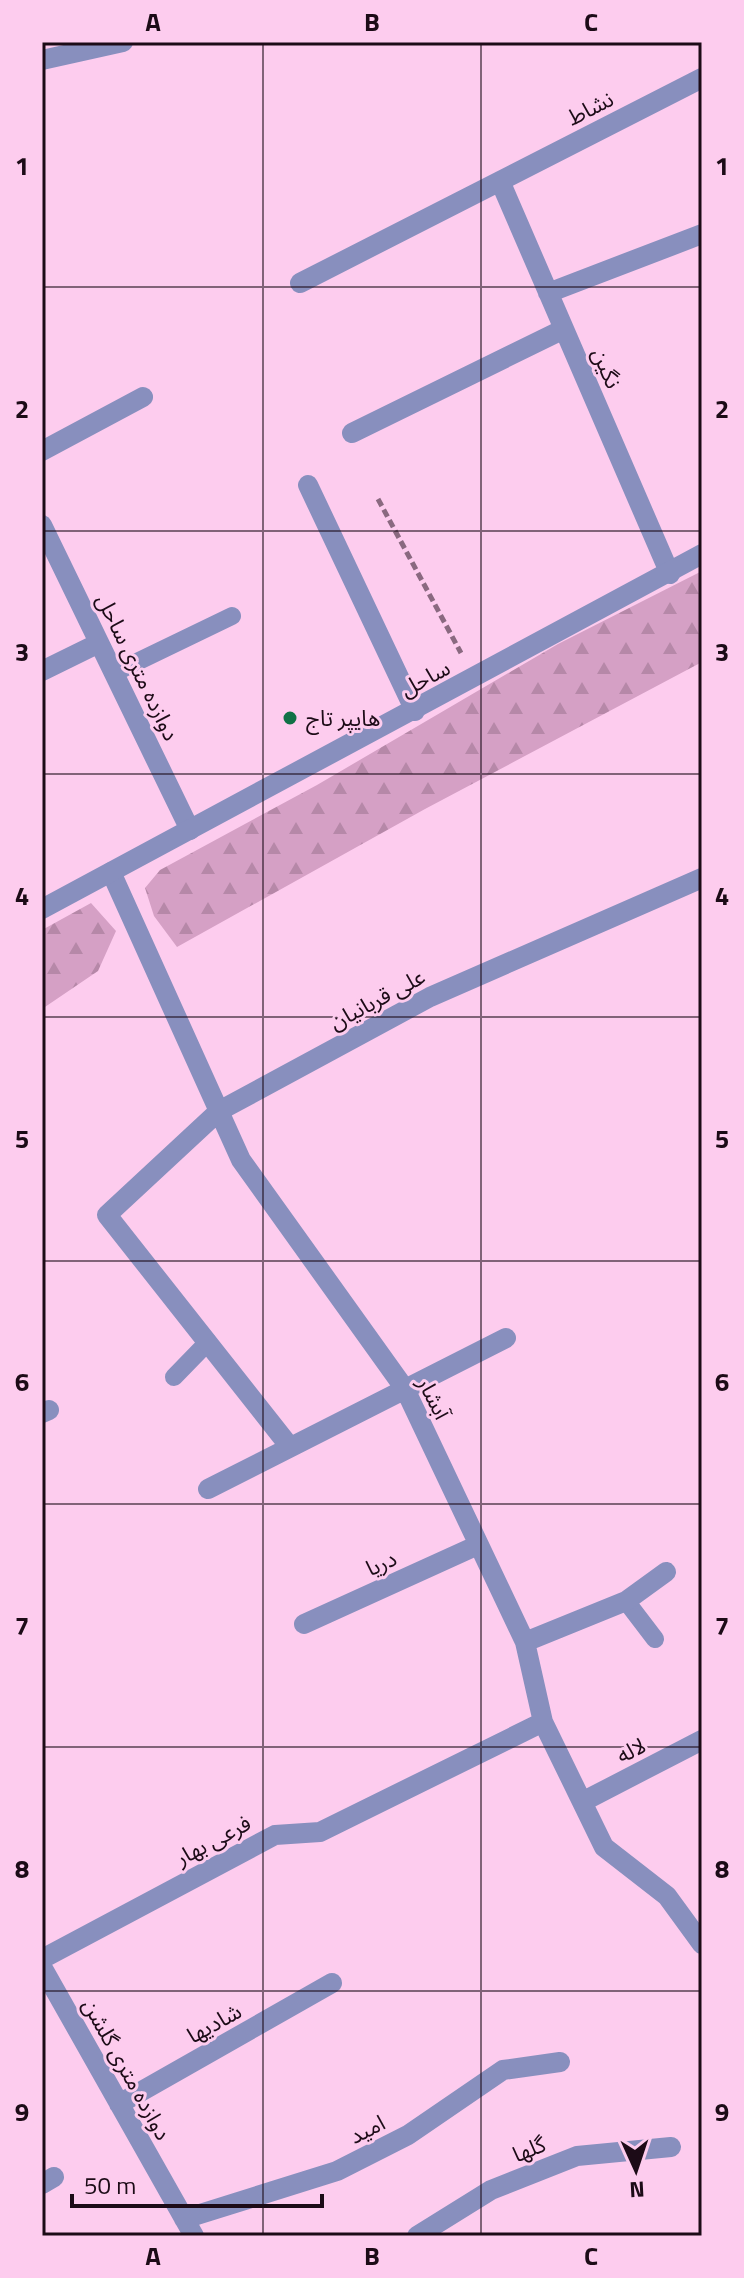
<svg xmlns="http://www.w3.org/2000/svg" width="744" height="2278" font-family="'Titillium Web','Noto Sans Arabic',sans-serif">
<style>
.forest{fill:url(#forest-firs)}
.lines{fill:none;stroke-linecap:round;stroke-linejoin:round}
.path{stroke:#8a6980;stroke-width:5;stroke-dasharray:8 4;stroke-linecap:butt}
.service{stroke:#888fbe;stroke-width:18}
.minor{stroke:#888fbe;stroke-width:20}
.tertiary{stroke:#888fbe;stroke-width:20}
.grid{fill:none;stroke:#1c0b17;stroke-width:2;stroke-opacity:0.55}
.poi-dot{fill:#107146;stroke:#fdccee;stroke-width:3}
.labels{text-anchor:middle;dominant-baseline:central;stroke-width:6;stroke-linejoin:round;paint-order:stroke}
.street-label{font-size:22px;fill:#1c0b17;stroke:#fdccee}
.poi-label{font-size:22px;fill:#1c0b17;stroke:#fdccee;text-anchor:start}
.neatline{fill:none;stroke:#1c0b17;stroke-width:3}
.grid-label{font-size:26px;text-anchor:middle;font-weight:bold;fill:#1c0b17}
</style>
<defs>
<pattern id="forest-firs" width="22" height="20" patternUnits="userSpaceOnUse" patternTransform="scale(2)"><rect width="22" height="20" fill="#d5a0c5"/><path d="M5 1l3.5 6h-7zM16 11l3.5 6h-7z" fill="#b688a8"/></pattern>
</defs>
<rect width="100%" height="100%" fill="#fdccee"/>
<path class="forest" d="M 702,571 L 702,662 L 425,809 L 177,947 L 154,916 L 145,888 L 160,870 L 317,785 L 558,644 Z
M 91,903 L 116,931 L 98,971 L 42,1009 L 42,930 Z"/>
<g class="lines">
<path class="path" d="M 378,499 L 461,653"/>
<path class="service" d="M 114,673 L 232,616
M 174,1377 L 208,1342
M 626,1601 L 655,1639"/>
<path class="minor" d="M 42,60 L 123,42
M 500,181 L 670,574
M 300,283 L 702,78
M 548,293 L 702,234
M 352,433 L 564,329
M 42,451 L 143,397
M 308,485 L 415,711
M 42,525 L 190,830
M 42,671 L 99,643
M 111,872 L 241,1160 L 405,1389 L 525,1642 L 543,1722 L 604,1847 L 667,1896 L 702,1944
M 42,1413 L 49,1410
M 290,1447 L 107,1215 L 219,1111 L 430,997 L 702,878
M 208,1489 L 506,1338
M 304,1624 L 478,1545
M 525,1642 L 626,1601 L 666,1572
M 582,1802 L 702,1740
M 42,1959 L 275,1835 L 320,1832 L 543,1722
M 42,1967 L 194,2236
M 119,2104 L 332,1983
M 42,2184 L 54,2177
M 184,2219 L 337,2171 L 408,2135 L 503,2070 L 560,2062
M 417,2236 L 491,2190 L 577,2156 L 671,2147"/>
<path class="tertiary" d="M 42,909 L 702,554"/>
</g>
<path class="grid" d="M 263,42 L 263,2236M 481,42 L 481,2236M 42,287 L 702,287M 42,531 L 702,531M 42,774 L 702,774M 42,1017 L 702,1017M 42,1261 L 702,1261M 42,1504 L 702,1504M 42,1747 L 702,1747M 42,1991 L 702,1991"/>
<circle class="poi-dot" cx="290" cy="718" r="8"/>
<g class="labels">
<g class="street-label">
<text transform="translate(590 108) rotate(-27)">نشاط</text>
<text transform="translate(607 368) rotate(67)">نگین</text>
<text transform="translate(138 667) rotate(64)">دوازده متری ساحل</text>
<text transform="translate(425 678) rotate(-28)">ساحل</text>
<text transform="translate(377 999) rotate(-28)">علی قربانیان</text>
<text transform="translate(434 1398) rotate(63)">آبشار</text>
<text transform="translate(381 1563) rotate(-24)">دریا</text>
<text transform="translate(631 1750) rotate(-27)">لاله</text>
<text transform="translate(213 1840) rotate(-28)">فرعی بهار</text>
<text transform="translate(214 2023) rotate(-29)">شادیها</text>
<text transform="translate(127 2069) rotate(61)">دوازده متری گلشن</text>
<text transform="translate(367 2129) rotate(-27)">امید</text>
<text transform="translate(529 2149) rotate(-22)">گلها</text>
</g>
<g class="poi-label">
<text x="306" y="718">هایپر تاج</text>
</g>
</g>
<rect width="744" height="2278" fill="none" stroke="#fdccee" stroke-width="88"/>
<g transform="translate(636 2170) rotate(177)" stroke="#fdccee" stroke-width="6" paint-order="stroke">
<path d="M0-6L14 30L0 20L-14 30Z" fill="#1c0b17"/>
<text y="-12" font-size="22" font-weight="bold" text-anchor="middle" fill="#1c0b17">N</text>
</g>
<path d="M72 2194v12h250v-12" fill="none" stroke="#1c0b17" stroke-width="4"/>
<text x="84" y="2194" font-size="24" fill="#1c0b17" stroke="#fdccee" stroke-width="6" paint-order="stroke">50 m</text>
<rect x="44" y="44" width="656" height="2190" class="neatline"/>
<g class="grid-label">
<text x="153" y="31">A</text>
<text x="372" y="31">B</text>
<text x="591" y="31">C</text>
<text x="22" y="175">1</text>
<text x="722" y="175">1</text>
<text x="22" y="418">2</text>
<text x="722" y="418">2</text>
<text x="22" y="661">3</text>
<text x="722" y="661">3</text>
<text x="22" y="905">4</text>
<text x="722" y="905">4</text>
<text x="22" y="1148">5</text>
<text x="722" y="1148">5</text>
<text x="22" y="1391">6</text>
<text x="722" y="1391">6</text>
<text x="22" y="1635">7</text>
<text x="722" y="1635">7</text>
<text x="22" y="1878">8</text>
<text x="722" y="1878">8</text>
<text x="22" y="2121">9</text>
<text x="722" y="2121">9</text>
<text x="153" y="2265">A</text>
<text x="372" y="2265">B</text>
<text x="591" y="2265">C</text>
</g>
</svg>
